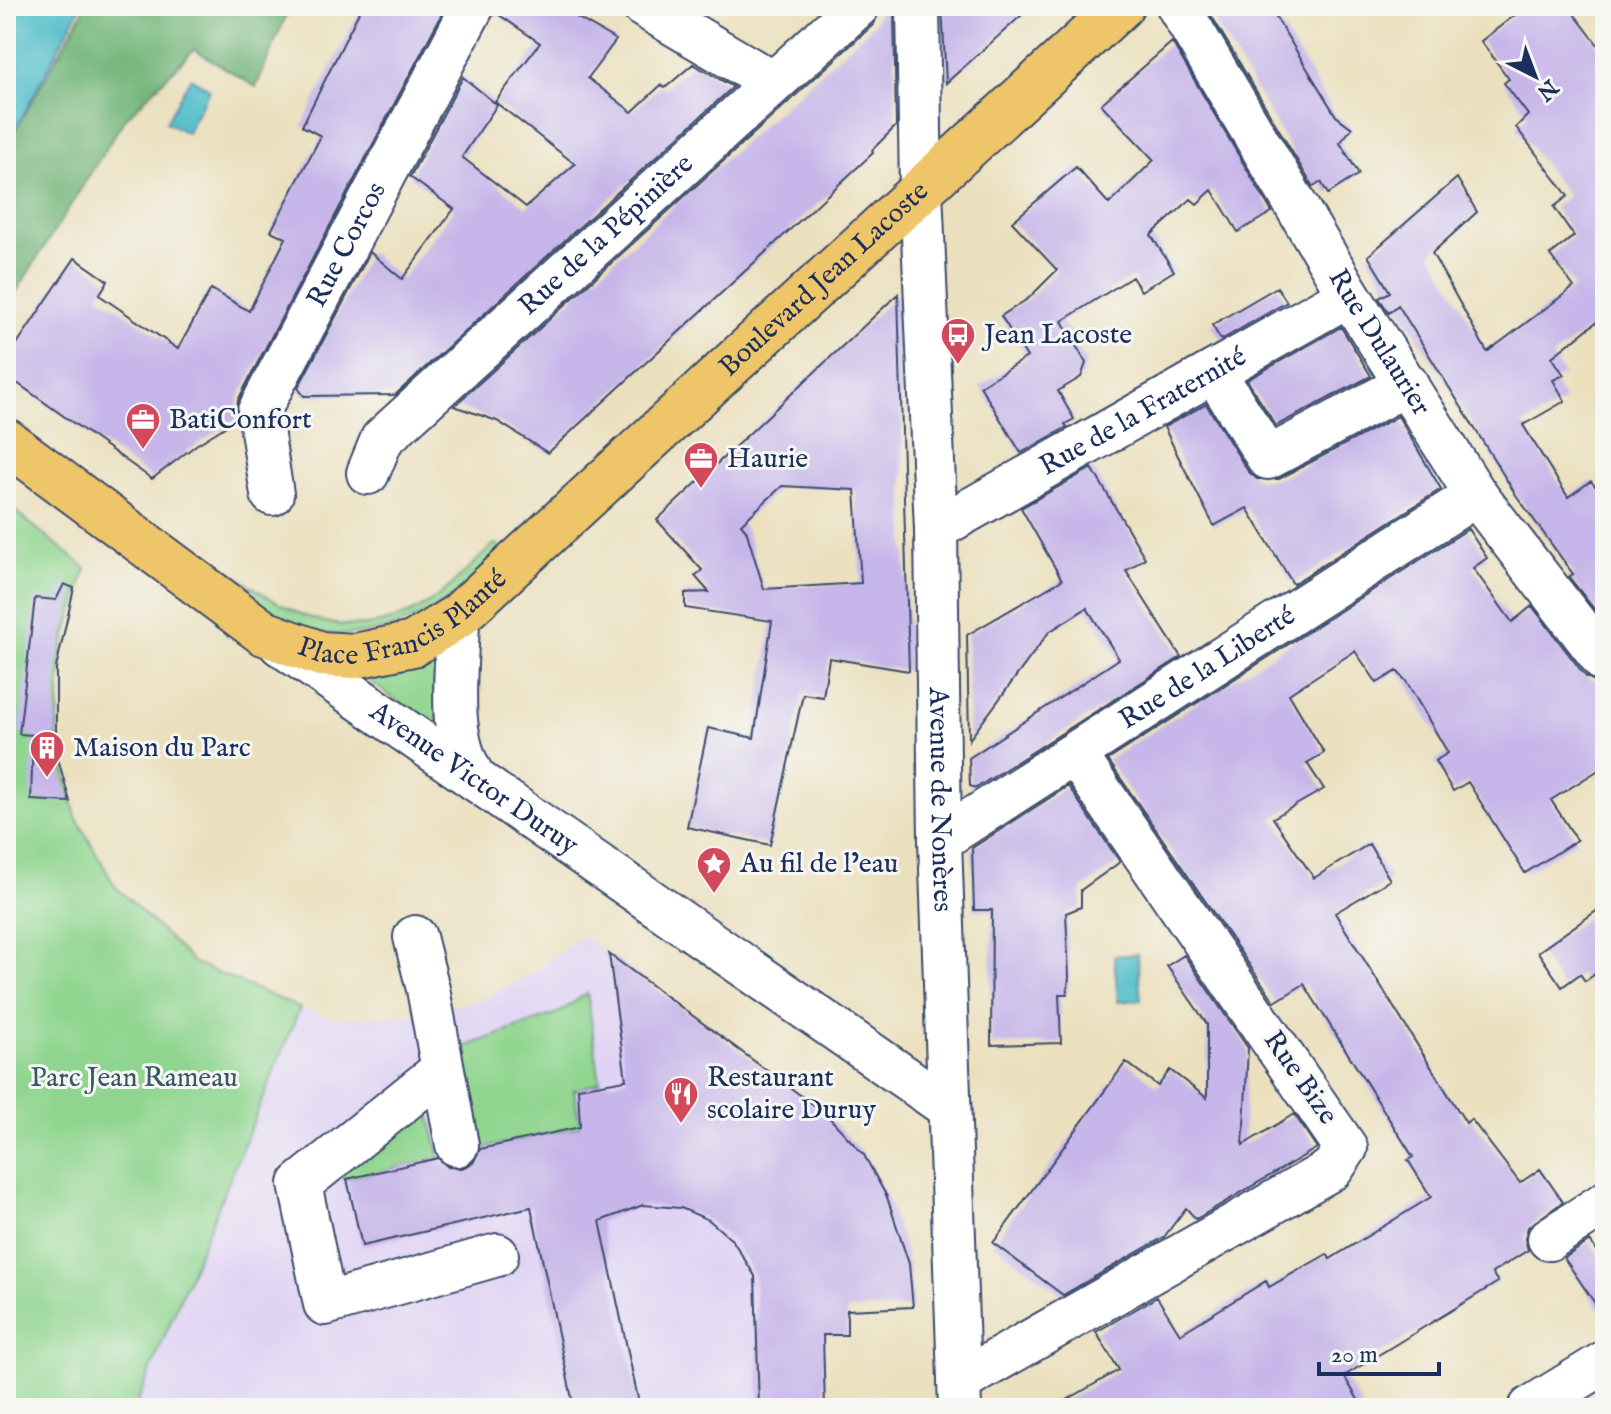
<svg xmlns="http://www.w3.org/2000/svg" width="1611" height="1414" font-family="'IM FELL English',serif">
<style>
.built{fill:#e0d4f4}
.green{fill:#90d58f;stroke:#568276;stroke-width:2}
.forest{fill:#74b67a;stroke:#48726c;stroke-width:2}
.water{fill:#50bdca;stroke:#367694;stroke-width:2}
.building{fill:#c6b6e9;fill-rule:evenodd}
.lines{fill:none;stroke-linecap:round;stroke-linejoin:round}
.minor-casing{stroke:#3a4a6c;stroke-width:46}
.major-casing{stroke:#3a4a6c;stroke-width:48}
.minor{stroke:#fff;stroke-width:42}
.major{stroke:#eec569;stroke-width:44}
.labels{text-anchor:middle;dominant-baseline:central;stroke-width:6;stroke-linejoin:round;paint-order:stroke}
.street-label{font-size:28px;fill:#1b2f5e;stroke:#f6f6f2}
.poi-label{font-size:28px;fill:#1b2f5e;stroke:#f6f6f2;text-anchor:start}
.park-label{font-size:28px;fill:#38586a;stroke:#f6f6f2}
</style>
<rect width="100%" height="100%" fill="#f6f6f2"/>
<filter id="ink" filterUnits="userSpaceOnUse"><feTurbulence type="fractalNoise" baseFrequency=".0125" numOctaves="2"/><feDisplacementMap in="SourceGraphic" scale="16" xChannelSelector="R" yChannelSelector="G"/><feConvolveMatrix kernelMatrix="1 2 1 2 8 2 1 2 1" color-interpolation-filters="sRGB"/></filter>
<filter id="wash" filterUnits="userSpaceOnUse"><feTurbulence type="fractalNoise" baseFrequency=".006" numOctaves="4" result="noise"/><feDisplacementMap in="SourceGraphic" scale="32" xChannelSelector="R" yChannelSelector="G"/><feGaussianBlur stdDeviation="1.8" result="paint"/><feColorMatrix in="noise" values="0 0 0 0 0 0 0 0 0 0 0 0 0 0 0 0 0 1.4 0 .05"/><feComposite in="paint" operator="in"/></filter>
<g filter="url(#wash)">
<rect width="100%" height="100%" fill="#ebe0be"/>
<path class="built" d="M 581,935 L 826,1114 L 864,1155 L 887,1197 L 909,1264 L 913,1307 L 881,1309 L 881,1289 L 847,1292 L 847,1335 L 825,1336 L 825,1408 L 130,1408 L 252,994 L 333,1018 L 417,1015 L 480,1000 L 535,972 Z"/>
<path class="green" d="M 6,504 L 86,568 L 62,649 L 57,734 L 76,817 L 115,886 L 194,963 L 300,1008 L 135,1408 L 6,1408 Z
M 494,544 L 499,545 L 499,550 C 482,567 465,588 446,601 C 394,637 328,647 272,614 C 248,599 225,579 202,562 L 206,556 L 214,560 C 279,606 338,652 420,608 C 447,594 471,565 494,544 Z
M 439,655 L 438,731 L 364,677 Z
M 587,993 L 600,1082 L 574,1090 L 580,1127 L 484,1148 L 462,1048 L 560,1012 Z
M 427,1105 L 440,1158 L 347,1179 L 337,1174 Z"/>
<path class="forest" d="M 86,6 L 290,6 L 256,87 L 194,49 L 124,120 L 6,308 L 6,147 Z"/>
<path class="water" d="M 6,6 L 81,6 L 6,147 Z
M 190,78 L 210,89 L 187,133 L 166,122 Z
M 1137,954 L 1141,1000 L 1118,1002 L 1114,956 Z"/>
<g id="blocks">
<path class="building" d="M 362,6 L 446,6 L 238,400 L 236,420 L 196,445 L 152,479 L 6,375 L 6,360 L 75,258 L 108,281 L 99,295 L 178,349 L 211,289 L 249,311 L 286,238 L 271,231 L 321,136 L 302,126 Z
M 497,6 L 557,6 L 616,40 L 588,78 L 632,112 L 661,85 L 665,88 L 693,64 L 733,87 L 395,395 L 304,396 L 298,388 L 370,252 L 402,279 L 454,209 L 410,177 L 463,77 L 497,105 L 462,157 L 526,207 L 575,164 L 495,102 L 540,43 L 495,12 Z
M 881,6 L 894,6 L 896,126 L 872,150 L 873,153 L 548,453 L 497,421 L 454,406 L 874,24 Z
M 942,6 L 1032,6 L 946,83 Z
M 1213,6 L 1269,6 L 1336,116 L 1352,128 L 1340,143 L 1359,174 L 1328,194 L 1321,182 L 1313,187 L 1208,10 Z
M 1527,6 L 1568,6 L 1605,54 L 1605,328 L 1599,320 L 1552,357 L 1564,375 L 1553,380 L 1565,401 L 1523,425 L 1568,497 L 1591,481 L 1605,499 L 1605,623 L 1569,577 L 1573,574 L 1516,495 L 1398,305 L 1389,313 L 1379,298 L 1390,292 L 1368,256 L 1457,178 L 1477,212 L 1432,253 L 1487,352 L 1574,287 L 1550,255 L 1574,236 L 1554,207 L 1568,196 L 1516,127 L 1528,115 L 1504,83 L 1509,79 L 1481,41 Z
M 1172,42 L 1272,212 L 1238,232 L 1212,190 L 1197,204 L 1191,199 L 1151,235 L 1174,271 L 1141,291 L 1132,277 L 1062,321 L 1086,363 L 1081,377 L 1058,391 L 1074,419 L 1065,424 L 1067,427 L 1021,453 L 980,386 L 1027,357 L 1001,316 L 1029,298 L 1057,270 L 1012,222 L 1076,167 L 1109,204 L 1154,160 L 1101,104 Z
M 1277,287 L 1287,302 L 1221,340 L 1212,325 Z
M 898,294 L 909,671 L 829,658 L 823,697 L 803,694 L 770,845 L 687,827 L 708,728 L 754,738 L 772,621 L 685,608 L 685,593 L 709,592 L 695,576 L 702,570 L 657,520 ZM 782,486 L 855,490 L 861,583 L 764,589 L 746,530 L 741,524 Z
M 1341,327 L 1371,376 L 1276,426 L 1247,380 Z
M 1206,404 L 1248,471 L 1257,479 L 1279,479 L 1398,416 L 1441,489 L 1293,584 L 1247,508 L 1214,526 L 1178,456 L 1164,427 Z
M 1092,468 L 1145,558 L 1126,571 L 1181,657 L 976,788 L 970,786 L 969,758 L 1119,659 L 1087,608 L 1049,632 L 969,740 L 967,635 L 1062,580 L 1021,508 Z
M 1468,529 L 1487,558 L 1473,568 L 1512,622 L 1532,606 L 1586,677 L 1605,685 L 1605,766 L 1551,800 L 1577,840 L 1525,873 L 1468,782 L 1453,791 L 1435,761 L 1448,753 L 1406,681 L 1397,671 L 1377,683 L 1355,651 L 1289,694 L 1324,753 L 1307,763 L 1324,789 L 1273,818 L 1314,878 L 1369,844 L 1390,880 L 1335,913 L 1466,1123 L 1471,1119 L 1520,1183 L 1540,1169 L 1563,1202 L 1528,1227 L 1525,1239 L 1528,1250 L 1492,1273 L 1498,1282 L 1344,1376 L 1363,1408 L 1053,1408 L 1119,1370 L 1096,1332 L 1157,1297 L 1180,1334 L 1266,1281 L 1269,1287 L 1327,1254 L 1330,1259 L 1431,1197 L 1408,1160 L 1413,1157 L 1304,984 L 1275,1002 L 1108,760 Z
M 64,584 L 74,588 L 56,668 L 56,738 L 52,737 L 70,802 L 31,800 L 33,735 L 19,734 L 35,598 L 56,600 Z
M 1068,786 L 1120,862 L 1081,890 L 1081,907 L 1066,913 L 1069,977 L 1067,994 L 1059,994 L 1061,1043 L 991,1045 L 992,910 L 974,910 L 972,848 Z
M 1605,905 L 1605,967 L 1585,981 L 1580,974 L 1562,987 L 1538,952 Z
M 609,954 L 826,1114 L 864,1155 L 887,1197 L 909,1264 L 913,1307 L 847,1310 L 847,1335 L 823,1335 L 825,1408 L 759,1408 L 755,1276 L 733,1241 L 709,1220 L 681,1208 L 643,1205 L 600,1221 L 640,1408 L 574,1408 L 531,1207 L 362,1246 L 347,1179 L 438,1158 L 448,1167 L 462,1168 L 473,1163 L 480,1149 L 580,1127 L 578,1088 L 626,1080 Z
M 1184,955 L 1248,1048 L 1243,1145 L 1294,1114 L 1317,1148 L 1196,1219 L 1186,1208 L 1164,1237 L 1063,1295 L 993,1243 L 1126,1062 L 1158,1086 L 1170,1070 L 1207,1098 L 1207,1024 L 1167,966 Z
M 1590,1241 L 1605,1263 L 1605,1318 L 1564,1258 Z"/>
</g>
</g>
<g filter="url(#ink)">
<use href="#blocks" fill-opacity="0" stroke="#3a4a6c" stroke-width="2"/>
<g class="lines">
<defs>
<g id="minor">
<path d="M 643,6 L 772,82"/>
<path id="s1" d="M 918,6 L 921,190 L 936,529 L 940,840 L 960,1408"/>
<path id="s2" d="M 1178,6 L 1349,295 L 1476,495 L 1605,662"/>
<path d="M 1214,372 L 1268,458 L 1407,384"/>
<path id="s3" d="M 368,473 L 382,439 L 858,6"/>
<path id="s4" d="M 272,494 L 259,411 L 473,6"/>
<path id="s5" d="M 936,529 L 1349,295"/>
<path d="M 458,616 C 458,668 444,735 476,780"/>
<path id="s6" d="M 280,644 L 949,1108"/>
<path id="s7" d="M 940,840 L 1476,495"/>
<path d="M 415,937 L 428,989 L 457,1145"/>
<path d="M 442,1070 L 300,1184 L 325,1304 L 497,1255"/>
<path d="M 1549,1239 L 1605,1203"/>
<path d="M 959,1382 L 1332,1169 L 1346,1148 L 1075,754"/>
<path d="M 1530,1408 L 1605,1362"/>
</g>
<g id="major">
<path id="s8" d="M 6,441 L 264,633 L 321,654 L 355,656 L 413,644 L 458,616 L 1121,6"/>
</g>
</defs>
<use href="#minor" class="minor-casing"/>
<use href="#major" class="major-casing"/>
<use href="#minor" class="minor"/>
<use href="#major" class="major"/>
</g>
</g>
<defs>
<symbol id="bus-pin" viewBox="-11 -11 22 30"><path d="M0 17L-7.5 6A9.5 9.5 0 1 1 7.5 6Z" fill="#d1495b" stroke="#f6f6f2"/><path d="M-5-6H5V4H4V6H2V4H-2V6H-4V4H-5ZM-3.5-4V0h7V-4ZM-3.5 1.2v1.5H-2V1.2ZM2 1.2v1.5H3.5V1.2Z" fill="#fff"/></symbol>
<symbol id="office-pin" viewBox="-11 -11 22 30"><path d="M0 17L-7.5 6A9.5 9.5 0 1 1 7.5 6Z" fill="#d1495b" stroke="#f6f6f2"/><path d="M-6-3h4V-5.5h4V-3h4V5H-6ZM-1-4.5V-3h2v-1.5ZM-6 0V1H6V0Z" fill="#fff"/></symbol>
<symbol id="building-pin" viewBox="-11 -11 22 30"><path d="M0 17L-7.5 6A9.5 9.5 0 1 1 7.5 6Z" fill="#d1495b" stroke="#f6f6f2"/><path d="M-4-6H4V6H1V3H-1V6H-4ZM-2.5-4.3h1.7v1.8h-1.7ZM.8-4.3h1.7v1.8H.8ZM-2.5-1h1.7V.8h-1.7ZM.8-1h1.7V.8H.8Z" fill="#fff"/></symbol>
<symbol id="sight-pin" viewBox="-11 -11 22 30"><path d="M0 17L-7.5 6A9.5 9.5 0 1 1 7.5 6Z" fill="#d1495b" stroke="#f6f6f2"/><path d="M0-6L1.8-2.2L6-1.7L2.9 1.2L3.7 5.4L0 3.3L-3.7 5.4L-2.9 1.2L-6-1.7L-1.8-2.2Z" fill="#fff"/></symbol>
<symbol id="restaurant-pin" viewBox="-11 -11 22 30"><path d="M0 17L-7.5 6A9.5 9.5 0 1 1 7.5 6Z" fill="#d1495b" stroke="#f6f6f2"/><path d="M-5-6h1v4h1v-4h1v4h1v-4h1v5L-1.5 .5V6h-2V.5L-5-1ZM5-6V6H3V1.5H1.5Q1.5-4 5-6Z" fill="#fff"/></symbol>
</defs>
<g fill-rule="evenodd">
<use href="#bus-pin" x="938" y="315" width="40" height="54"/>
<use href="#office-pin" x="123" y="400" width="40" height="54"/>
<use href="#office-pin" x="681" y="439" width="40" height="54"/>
<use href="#building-pin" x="27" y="728" width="40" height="54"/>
<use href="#sight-pin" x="694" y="844" width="40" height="54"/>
<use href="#restaurant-pin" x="661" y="1074" width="40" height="54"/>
</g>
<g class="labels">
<g class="street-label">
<text stroke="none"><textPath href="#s3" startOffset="340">Rue de la Pépinière</textPath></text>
<text stroke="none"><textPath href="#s4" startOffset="272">Rue Corcos</textPath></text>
<text stroke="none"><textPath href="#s8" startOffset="1026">Boulevard Jean Lacoste</textPath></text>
<text stroke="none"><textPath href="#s2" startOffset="392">Rue Dulaurier</textPath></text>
<text stroke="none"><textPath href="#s5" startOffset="238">Rue de la Fraternité</textPath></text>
<text stroke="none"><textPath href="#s8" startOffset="474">Place Francis Planté</textPath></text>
<text stroke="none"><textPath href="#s7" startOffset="318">Rue de la Liberté</textPath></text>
<text stroke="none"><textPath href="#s6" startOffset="236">Avenue Victor Duruy</textPath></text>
<text stroke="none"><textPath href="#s1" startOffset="794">Avenue de Nonères</textPath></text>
<text transform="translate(1300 1078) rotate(55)">Rue Bize</text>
</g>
<g class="poi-label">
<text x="984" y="335">Jean Lacoste</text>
<text x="169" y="420">BatiConfort</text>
<text x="727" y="459">Haurie</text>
<text x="73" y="748">Maison du Parc</text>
<text x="740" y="864">Au fil de l’eau</text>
<text x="707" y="1078">Restaurant<tspan x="707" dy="32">scolaire Duruy</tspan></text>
</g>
<g class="park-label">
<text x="134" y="1078">Parc Jean Rameau</text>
</g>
</g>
<rect width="1611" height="1414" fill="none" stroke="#f6f6f2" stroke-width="32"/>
<g transform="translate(1535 76) rotate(138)" stroke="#f6f6f2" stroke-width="6" paint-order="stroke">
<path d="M0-6L14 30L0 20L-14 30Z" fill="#1b2f5e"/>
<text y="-12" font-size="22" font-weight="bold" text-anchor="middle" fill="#1b2f5e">N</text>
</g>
<path d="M1319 1362v12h120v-12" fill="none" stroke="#1b2f5e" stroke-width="4"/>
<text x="1331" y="1362" font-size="24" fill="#1b2f5e" stroke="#f6f6f2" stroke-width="6" paint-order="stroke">20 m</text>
</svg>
